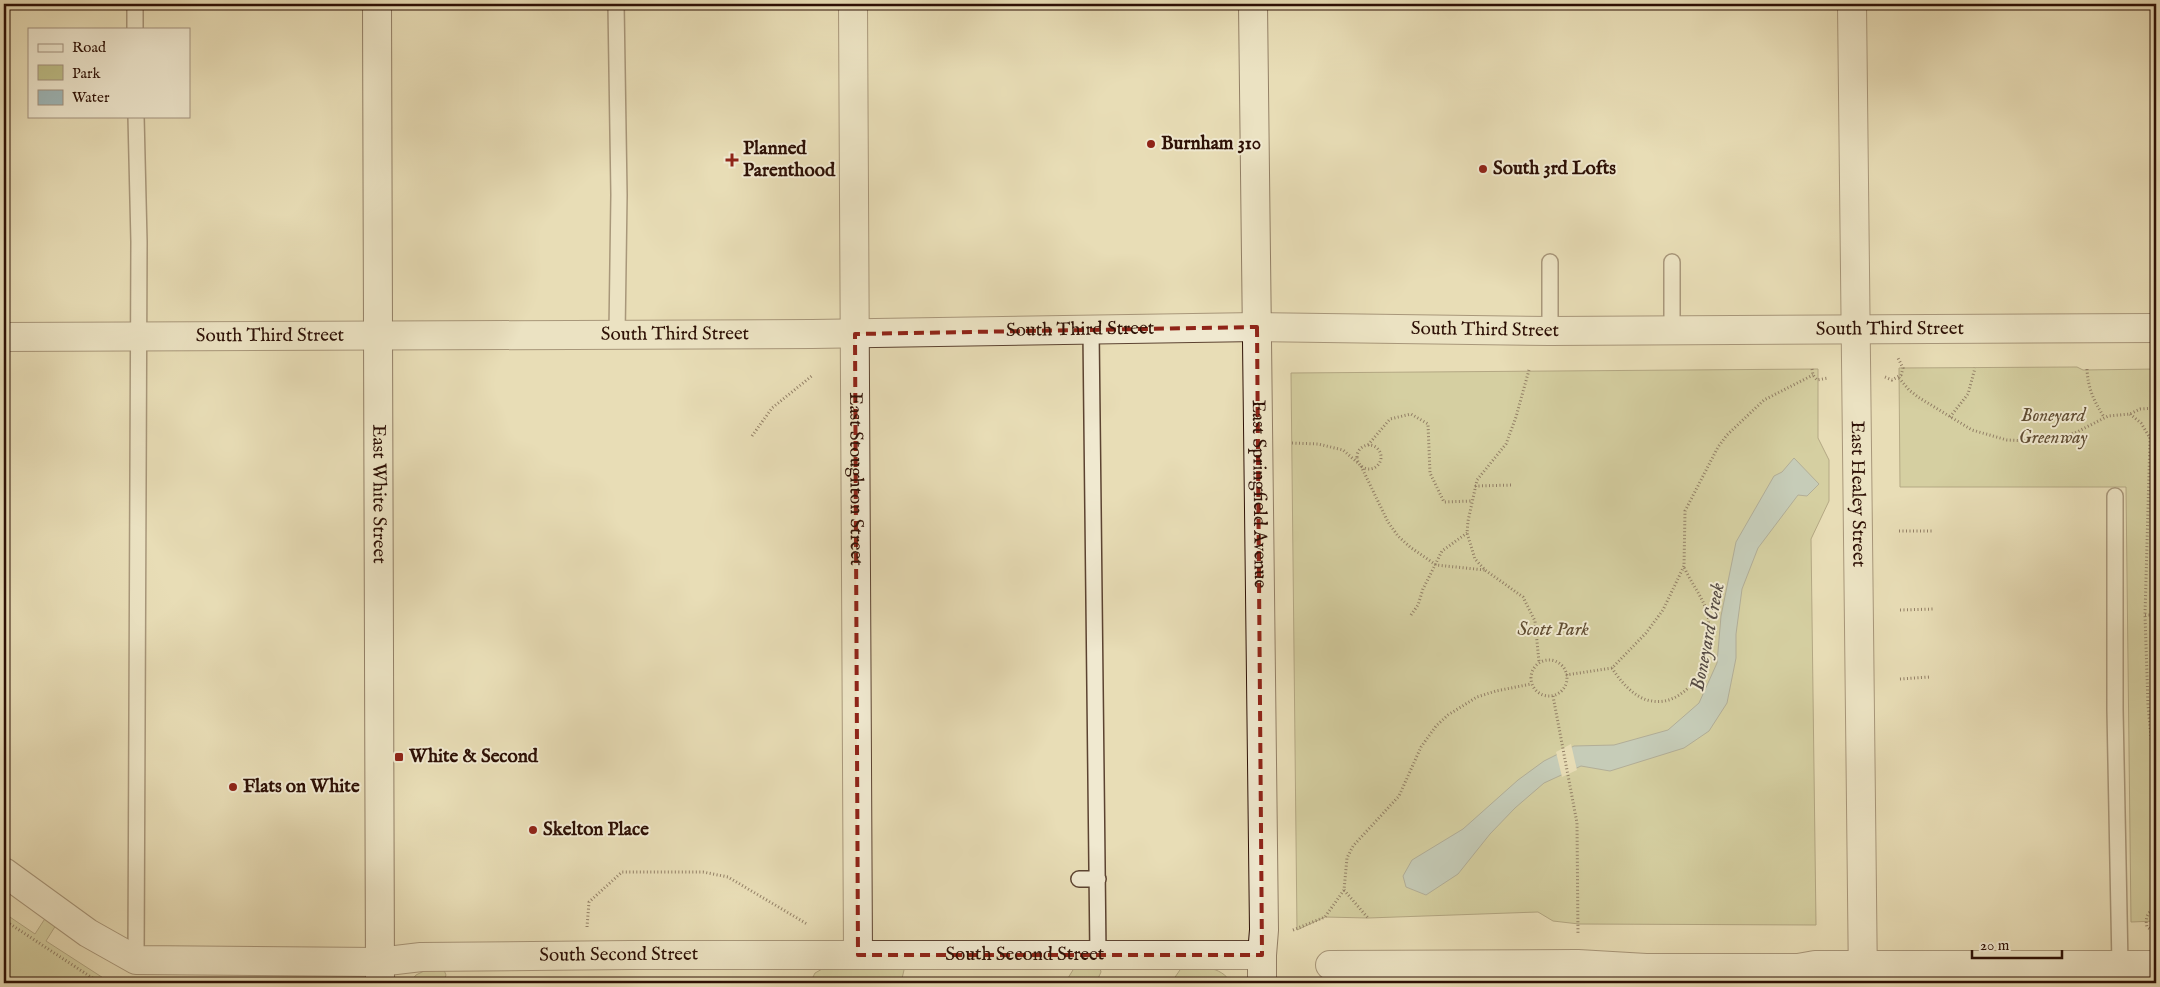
<svg xmlns="http://www.w3.org/2000/svg" width="2160" height="987" font-family="'IM FELL English',serif">
<style>
.green{fill:#bebf88;stroke:#766846}
.water{fill:#9eb8ba;stroke:#717572}
.pier{fill:#e8ddb6}
.lines{fill:none;stroke-linecap:round;stroke-linejoin:round}
.lane-casing{stroke:#5c4331;stroke-width:18}
.street-casing{stroke:#5c4331;stroke-width:30}
.secondary-casing{stroke:#2d1005;stroke-width:30}
.path{stroke:#2d1005;stroke-width:3;stroke-dasharray:1 2.5;stroke-linecap:butt}
.lane{stroke:#f0e9d0;stroke-width:15}
.street{stroke:#f0e9d0;stroke-width:28}
.secondary{stroke:#f0e9d0;stroke-width:28}
.marked{fill:none;stroke:#8f2418;stroke-width:4;stroke-dasharray:10 6;stroke-linejoin:round}
.poi-dot{fill:#8f2418;stroke:#f0e9d0;stroke-width:2}
.labels{text-anchor:middle;dominant-baseline:central;stroke-width:4;stroke-linejoin:round;paint-order:stroke}
.poi-label{font-size:19px;font-weight:bold;fill:#2d1005;stroke:#f0e9d0;text-anchor:start}
.street-label{font-size:19px;fill:#2d1005;stroke:#f0e9d0}
.park-label{font-size:19px;font-style:italic;fill:#604d33;stroke:#f0e9d0}
.water-label{font-size:20px;font-style:italic;fill:#554b44;stroke:#f0e9d0}
</style>
<rect width="100%" height="100%" fill="#e8ddb6"/>
<filter id="stains"><feTurbulence type="fractalNoise" baseFrequency=".004" numOctaves="4"/><feColorMatrix values="0 0 0 0 .2 0 0 0 0 .09 0 0 0 0 .02 0 0 0 .5 -.17"/></filter>
<radialGradient id="worn" r=".72"><stop offset=".6" stop-color="#630" stop-opacity="0"/><stop offset="1" stop-color="#630" stop-opacity=".3"/></radialGradient>
<path class="green" d="M 2077,367 L 2083,370 L 2156,369 L 2156,921 L 2131,922 L 2126,487 L 1900,487 L 1899,368 Z
M 1818,369 L 1818,438 L 1829,460 L 1829,501 L 1811,539 L 1816,925 L 1579,924 L 1553,921 L 1538,912 L 1368,918 L 1325,917 L 1297,930 L 1291,373 Z
M 4,913 L 35,934 L 46,917 L 56,925 L 46,941 L 111,983 L 4,983 Z
M 1076,965 L 1100,968 L 1101,972 L 1096,983 L 1065,983 Z
M 901,967 L 904,970 L 901,983 L 810,983 L 815,973 L 824,968 Z
M 1182,967 C 1200,967 1221,965 1231,983 L 1171,983 Z
M 426,970 L 444,970 L 446,975 L 443,983 L 409,983 L 416,975 Z"/>
<path class="water" d="M 1794,458 L 1819,484 L 1807,496 L 1798,495 L 1758,548 L 1742,589 L 1736,634 L 1736,658 L 1727,703 L 1709,731 L 1684,748 L 1610,771 L 1581,766 L 1544,783 L 1515,808 L 1490,834 L 1458,874 L 1426,895 L 1406,887 L 1403,876 L 1412,860 L 1463,829 L 1518,780 L 1544,761 L 1574,746 L 1614,745 L 1668,730 L 1699,703 L 1717,663 L 1721,616 L 1736,542 L 1774,476 L 1782,472 Z"/>
<path class="pier" d="M 1571,744 L 1577,770 L 1562,777 L 1556,752 Z"/>
<g class="lines">
<defs>
<path id="lane" d="M 135,4 L 135,29
M 616,4 L 619,195 L 617,334
M 136,116 L 139,242 L 136,960
M 1550,262 L 1550,331
M 1091,330 L 1098,955
M 1672,330 L 1672,262
M 2115,496 L 2115,710 L 2120,965
M 1079,879 L 1098,879
M 1568,964 L 1568,983
M 2057,964 L 2058,983"/>
<g id="street">
<path id="s1" d="M 853,4 L 858,955"/>
<path id="s2" d="M 1852,4 L 1863,983"/>
<path id="s3" d="M 4,337 L 812,334 L 1257,327 L 1550,331 L 2156,328"/>
<path id="s4" d="M 4,872 L 88,933 L 136,960 L 379,962 L 421,957 L 630,955 L 1262,955"/>
<path d="M 1330,965 L 1578,964 L 1646,968 L 1798,968 L 1815,965 L 2156,965"/>
</g>
<g id="secondary">
<path id="s5" d="M 377,4 L 380,983"/>
<path id="s6" d="M 1253,4 L 1264,930 L 1262,955 L 1262,983"/>
</g>
</defs>
<use href="#lane" class="lane-casing"/>
<use href="#street" class="street-casing"/>
<use href="#secondary" class="secondary-casing"/>
<path class="path" d="M 2156,361 L 2152,369 L 2156,379
M 1812,369 L 1813,375 L 1817,380 L 1828,378
M 2087,369 C 2088,389 2094,401 2104,417
M 1529,370 L 1516,417 L 1506,444 L 1477,480 L 1468,521 L 1467,533 L 1475,559 L 1485,570 L 1523,597 L 1535,621 L 1539,662
M 1885,377 L 1892,380 L 1901,375 L 1903,368 L 1898,358
M 1899,378 L 1909,390 L 1918,397 L 1972,430 L 2007,440 L 2030,441 L 2053,439 L 2075,433 L 2108,416 L 2130,414 L 2140,409 L 2156,408
M 2130,414 L 2141,423 L 2150,438
M 1950,417 L 1968,394 L 1975,368
M 2156,429 L 2150,438 L 2145,615 L 2148,705 L 2154,769 L 2156,870
M 752,436 L 772,408 L 813,375
M 1292,443 L 1318,444 L 1343,450 L 1358,463
M 1368,445 L 1390,419 L 1411,414 L 1428,424 L 1430,473 L 1444,502 L 1472,501
M1357 457a12 12 0 1 1 24 0a12 12 0 1 1-24 0Z
M 1361,466 L 1388,522 L 1398,536 L 1410,547 L 1436,565 L 1485,570
M 1475,486 L 1513,485
M 1899,531 L 1932,531
M 1900,610 L 1935,609
M 1411,615 L 1418,605 L 1423,589 L 1442,551 L 1467,533
M 2145,615 L 2156,615
M1531 678a18 18 0 1 1 36 0a18 18 0 1 1-36 0Z
M 1612,668 C 1620,681 1635,699 1652,701 C 1679,706 1703,677 1708,653 C 1709,647 1708,640 1708,634 C 1708,628 1709,620 1708,615 C 1703,597 1691,583 1684,567
M 1566,675 L 1612,668 L 1646,633 L 1663,610 L 1684,566 L 1685,511 L 1718,447 L 1727,435 L 1764,400 L 1813,375
M 1900,679 L 1930,677
M 1553,696 L 1577,823 L 1578,935
M 1344,890 L 1368,918
M 2156,909 C 2147,911 2145,919 2147,927 L 2156,933
M 4,920 L 100,983
M 587,927 L 589,902 L 622,872 L 703,872 L 728,877 L 807,924
M 1293,930 L 1325,917 L 1344,890 L 1347,858 L 1353,846 L 1399,796 L 1421,747 L 1436,726 L 1448,715 L 1477,697 L 1496,691 L 1531,684"/>
<use href="#lane" class="lane"/>
<use href="#street" class="street"/>
<use href="#secondary" class="secondary"/>
</g>
<path d="M0 0H2160V987H0ZM 1257,327 L 1262,955 L 858,955 L 855,334 Z" fill="#e8ddb6" fill-opacity=".55" fill-rule="evenodd"/>
<path class="marked" d="M 1257,327 L 1262,955 L 858,955 L 855,334 Z"/>
<g class="poi-dot">
<circle cx="1151" cy="144" r="5"/>
<path d="M729.5 152.5h5v5h5v5h-5v5h-5v-5h-5v-5h5z"/>
<circle cx="1483" cy="169" r="5"/>
<rect x="394" y="752" width="10" height="10" rx="2.5"/>
<circle cx="233" cy="787" r="5"/>
<circle cx="533" cy="830" r="5"/>
</g>
<g class="labels">
<g class="poi-label">
<text x="1161" y="144">Burnham 310</text>
<text x="743" y="149">Planned<tspan x="743" dy="22">Parenthood</tspan></text>
<text x="1493" y="169">South 3rd Lofts</text>
<text x="409" y="757">White &amp; Second</text>
<text x="243" y="787">Flats on White</text>
<text x="543" y="830">Skelton Place</text>
</g>
<g class="street-label">
<text stroke="none"><textPath href="#s3" startOffset="1076">South Third Street</textPath></text>
<text stroke="none"><textPath href="#s3" startOffset="1481">South Third Street</textPath></text>
<text stroke="none"><textPath href="#s3" startOffset="1886">South Third Street</textPath></text>
<text stroke="none"><textPath href="#s3" startOffset="671">South Third Street</textPath></text>
<text stroke="none"><textPath href="#s3" startOffset="266">South Third Street</textPath></text>
<text stroke="none"><textPath href="#s1" startOffset="475">East Stoughton Street</textPath></text>
<text stroke="none"><textPath href="#s2" startOffset="490">East Healey Street</textPath></text>
<text stroke="none"><textPath href="#s5" startOffset="490">East White Street</textPath></text>
<text stroke="none"><textPath href="#s6" startOffset="490">East Springfield Avenue</textPath></text>
<text stroke="none"><textPath href="#s4" startOffset="642">South Second Street</textPath></text>
<text stroke="none"><textPath href="#s4" startOffset="1048">South Second Street</textPath></text>
</g>
<g class="park-label">
<text x="2053" y="416">Boneyard<tspan x="2053" dy="22">Greenway</tspan></text>
<text x="1553" y="630">Scott Park</text>
</g>
<g class="water-label">
<text transform="translate(1708 637) rotate(-79)">Boneyard Creek</text>
</g>
</g>
<rect width="2160" height="987" fill="none" stroke="#e8ddb6" stroke-width="20"/>
<rect x="5" y="5" width="2150" height="977" fill="none" stroke="#2d1005" stroke-width="2.5"/>
<rect x="10" y="10" width="2140" height="967" fill="none" stroke="#2d1005"/>
<rect x="28" y="28" width="162" height="90" fill="#f0e9d0" stroke="#a2927f"/>
<rect x="38" y="44" width="25" height="8" fill="#f0e9d0" stroke="#a2927f"/>
<text x="72" y="52" font-size="15" fill="#2d1005">Road</text>
<rect x="38" y="65" width="25" height="15" fill="#bebf88" stroke="#a2927f"/>
<text x="72" y="78" font-size="15" fill="#2d1005">Park</text>
<rect x="38" y="90" width="25" height="15" fill="#9eb8ba" stroke="#a2927f"/>
<text x="72" y="102" font-size="15" fill="#2d1005">Water</text>
<path d="M1972 950v8h90v-8" fill="none" stroke="#2d1005" stroke-width="2.5"/>
<text x="1980" y="950" font-size="15" fill="#2d1005" stroke="#f0e9d0" stroke-width="4" paint-order="stroke">20 m</text>
<rect width="100%" height="100%" filter="url(#stains)"/>
<rect width="100%" height="100%" fill="url(#worn)"/>
</svg>
